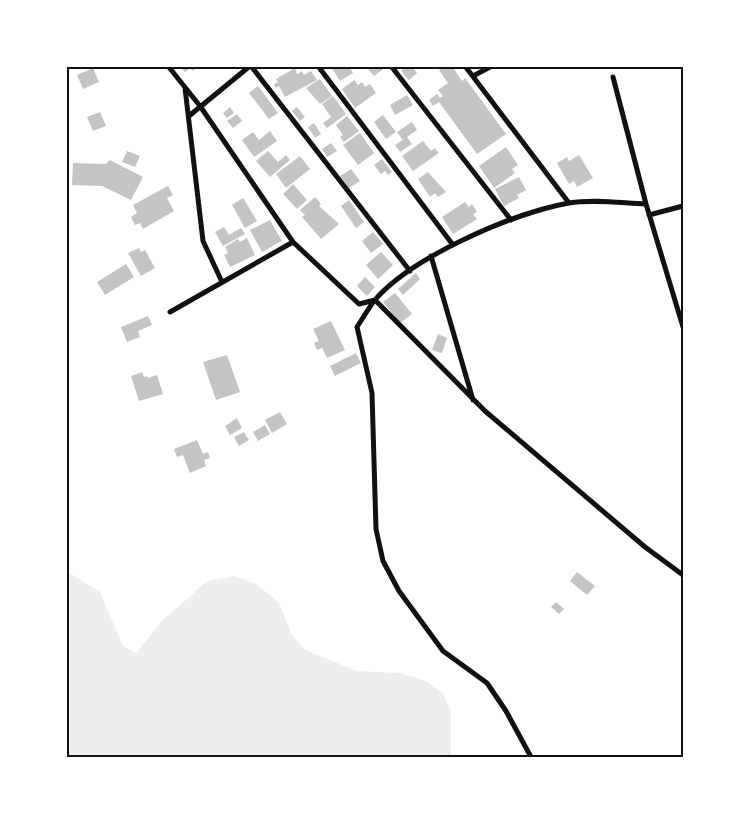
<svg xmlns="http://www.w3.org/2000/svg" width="749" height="823" font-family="'Varela Round',sans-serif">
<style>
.green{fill:#eee}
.building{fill:#c4c4c4}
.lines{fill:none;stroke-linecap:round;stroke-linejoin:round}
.minor{stroke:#111;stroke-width:5}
.neatline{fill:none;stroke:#111;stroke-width:2}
</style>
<rect width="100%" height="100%" fill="#fff"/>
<path class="green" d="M 66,571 L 100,592 L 123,646 L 136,653 L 163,620 L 207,581 L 235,576 L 256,584 L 279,603 L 292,635 L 305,650 L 357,671 L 400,673 L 426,681 L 443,694 L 451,711 L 451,757 L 66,757 Z"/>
<path class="building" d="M 180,66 L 198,66 L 193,71 L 190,68 L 185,72 Z
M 333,66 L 349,66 L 353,73 L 340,81 L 331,67 Z
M 372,66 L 387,66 L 374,76 L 368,69 Z
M 406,66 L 412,66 L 417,73 L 409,80 L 401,71 Z
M 445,66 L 452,66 L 462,81 L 465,78 L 506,134 L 477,154 L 439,102 L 433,106 L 429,100 L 437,94 L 440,98 L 443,96 L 438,90 L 448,83 L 439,70 Z
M 93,68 L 99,82 L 83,89 L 77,75 Z
M 295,68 L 297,74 L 302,71 L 304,75 L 311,71 L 317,80 L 285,97 L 279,86 L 276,88 L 274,84 L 278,82 L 276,79 Z
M 320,79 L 332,96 L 320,104 L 306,88 Z
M 354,80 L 358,85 L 362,82 L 365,87 L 370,84 L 376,93 L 355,108 L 342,89 Z
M 258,86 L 278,113 L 269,119 L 249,93 Z
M 407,95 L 413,105 L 395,115 L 390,105 Z
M 333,96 L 346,114 L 327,128 L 323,123 L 331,117 L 322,104 Z
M 230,107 L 234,113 L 227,118 L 223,113 Z
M 297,107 L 305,117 L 300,121 L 292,111 Z
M 100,112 L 106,126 L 93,131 L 87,117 Z
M 237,114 L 242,121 L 233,128 L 227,121 Z
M 383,115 L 396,132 L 386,139 L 374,122 Z
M 347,116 L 359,131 L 344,142 L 340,137 L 343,135 L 336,125 Z
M 412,122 L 417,130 L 407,137 L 412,144 L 400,152 L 395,145 L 403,140 L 397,132 Z
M 314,123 L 321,134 L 315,138 L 308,127 Z
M 270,131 L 277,141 L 254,157 L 242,140 L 253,132 L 259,140 Z
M 360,133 L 374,153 L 358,165 L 343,145 Z
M 423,141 L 431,151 L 435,148 L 439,153 L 413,171 L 402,156 Z
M 331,143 L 337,151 L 327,157 L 322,149 Z
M 506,147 L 518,165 L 512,169 L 515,173 L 494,188 L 479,166 Z
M 127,151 L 140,156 L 135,167 L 122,162 Z
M 268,151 L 278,162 L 286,155 L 290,160 L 270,177 L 256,161 Z
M 579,155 L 593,178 L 577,187 L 574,181 L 569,184 L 557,163 L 567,157 L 569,161 Z
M 300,156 L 310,169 L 286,188 L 276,174 Z
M 382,159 L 392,172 L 388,175 L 385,171 L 381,174 L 374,165 Z
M 110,160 L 143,177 L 131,200 L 102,186 L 72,185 L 73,163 L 106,164 Z
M 351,169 L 360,181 L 349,188 L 340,176 Z
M 428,172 L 446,192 L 438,197 L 435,193 L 430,197 L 418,179 Z
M 519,177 L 526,190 L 517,195 L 519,198 L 504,206 L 495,189 Z
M 293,184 L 307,200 L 297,209 L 283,194 Z
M 168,186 L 173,195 L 167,198 L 174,211 L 143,229 L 140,223 L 135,225 L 131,217 L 137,213 L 133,205 Z
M 315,197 L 321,204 L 319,206 L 339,224 L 321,239 L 302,217 L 305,215 L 300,210 Z
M 243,198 L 257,221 L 245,228 L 232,205 Z
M 349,200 L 364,222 L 356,228 L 341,206 Z
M 465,202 L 469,207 L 472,204 L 477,212 L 473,214 L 477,219 L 453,234 L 442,217 Z
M 270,220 L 282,241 L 262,252 L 250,230 Z
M 224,227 L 229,235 L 241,228 L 245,234 L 223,246 L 215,232 Z
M 373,232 L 383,244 L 371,253 L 362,241 Z
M 247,238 L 255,255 L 230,267 L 224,255 L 228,253 L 225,247 L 238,239 L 240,242 Z
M 139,248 L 141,252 L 145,250 L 155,268 L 141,276 L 128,253 Z
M 381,252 L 393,265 L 378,279 L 366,265 Z
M 126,264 L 134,277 L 105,295 L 97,282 Z
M 416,273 L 420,279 L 403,295 L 398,289 Z
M 365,277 L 375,287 L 367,296 L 357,286 Z
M 395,293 L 412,314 L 400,323 L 383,302 Z
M 148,316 L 152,325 L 138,331 L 140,337 L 127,342 L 121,327 Z
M 331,321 L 345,350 L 327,358 L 322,348 L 317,350 L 314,343 L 319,341 L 313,329 Z
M 438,334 L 447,338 L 442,353 L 432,350 Z
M 356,353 L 361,363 L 335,376 L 330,366 Z
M 227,355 L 240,392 L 216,400 L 203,362 Z
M 142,372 L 144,377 L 147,376 L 148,378 L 157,375 L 163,394 L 139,401 L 131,376 Z
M 280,412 L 287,424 L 272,433 L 265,420 Z
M 237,418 L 242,428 L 230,435 L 225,426 Z
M 265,425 L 270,434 L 258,441 L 253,432 Z
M 244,432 L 249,440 L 239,446 L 234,437 Z
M 197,440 L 203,454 L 208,452 L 210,458 L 204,460 L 206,466 L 190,473 L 183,455 L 177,457 L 174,449 Z
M 577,572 L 595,586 L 587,595 L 570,581 Z
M 556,602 L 564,609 L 559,614 L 551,607 Z"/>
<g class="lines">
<path class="minor" d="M 168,66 L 200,106 L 293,242 L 359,304 L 375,300 L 485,411 L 645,547 L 683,575
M 251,66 L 410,271
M 318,66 L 453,245
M 391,66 L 511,220
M 465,66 L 569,203
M 473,76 L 492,66
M 613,77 L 646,204 L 683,327
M 185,88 L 203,241 L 222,282
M 189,116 L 250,66
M 649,215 L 683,206
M 431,256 L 473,400
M 170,312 L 293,242
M 531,757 L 506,711 L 487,683 L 443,651 L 399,591 L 383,561 L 376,529 L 372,393 L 357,327 C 363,318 368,309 374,301 C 411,257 513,213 569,203 C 594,199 621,203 646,204"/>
</g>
<rect width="749" height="823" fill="none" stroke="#ffffff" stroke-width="135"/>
<rect x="68" y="68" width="614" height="688" class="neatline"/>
</svg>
